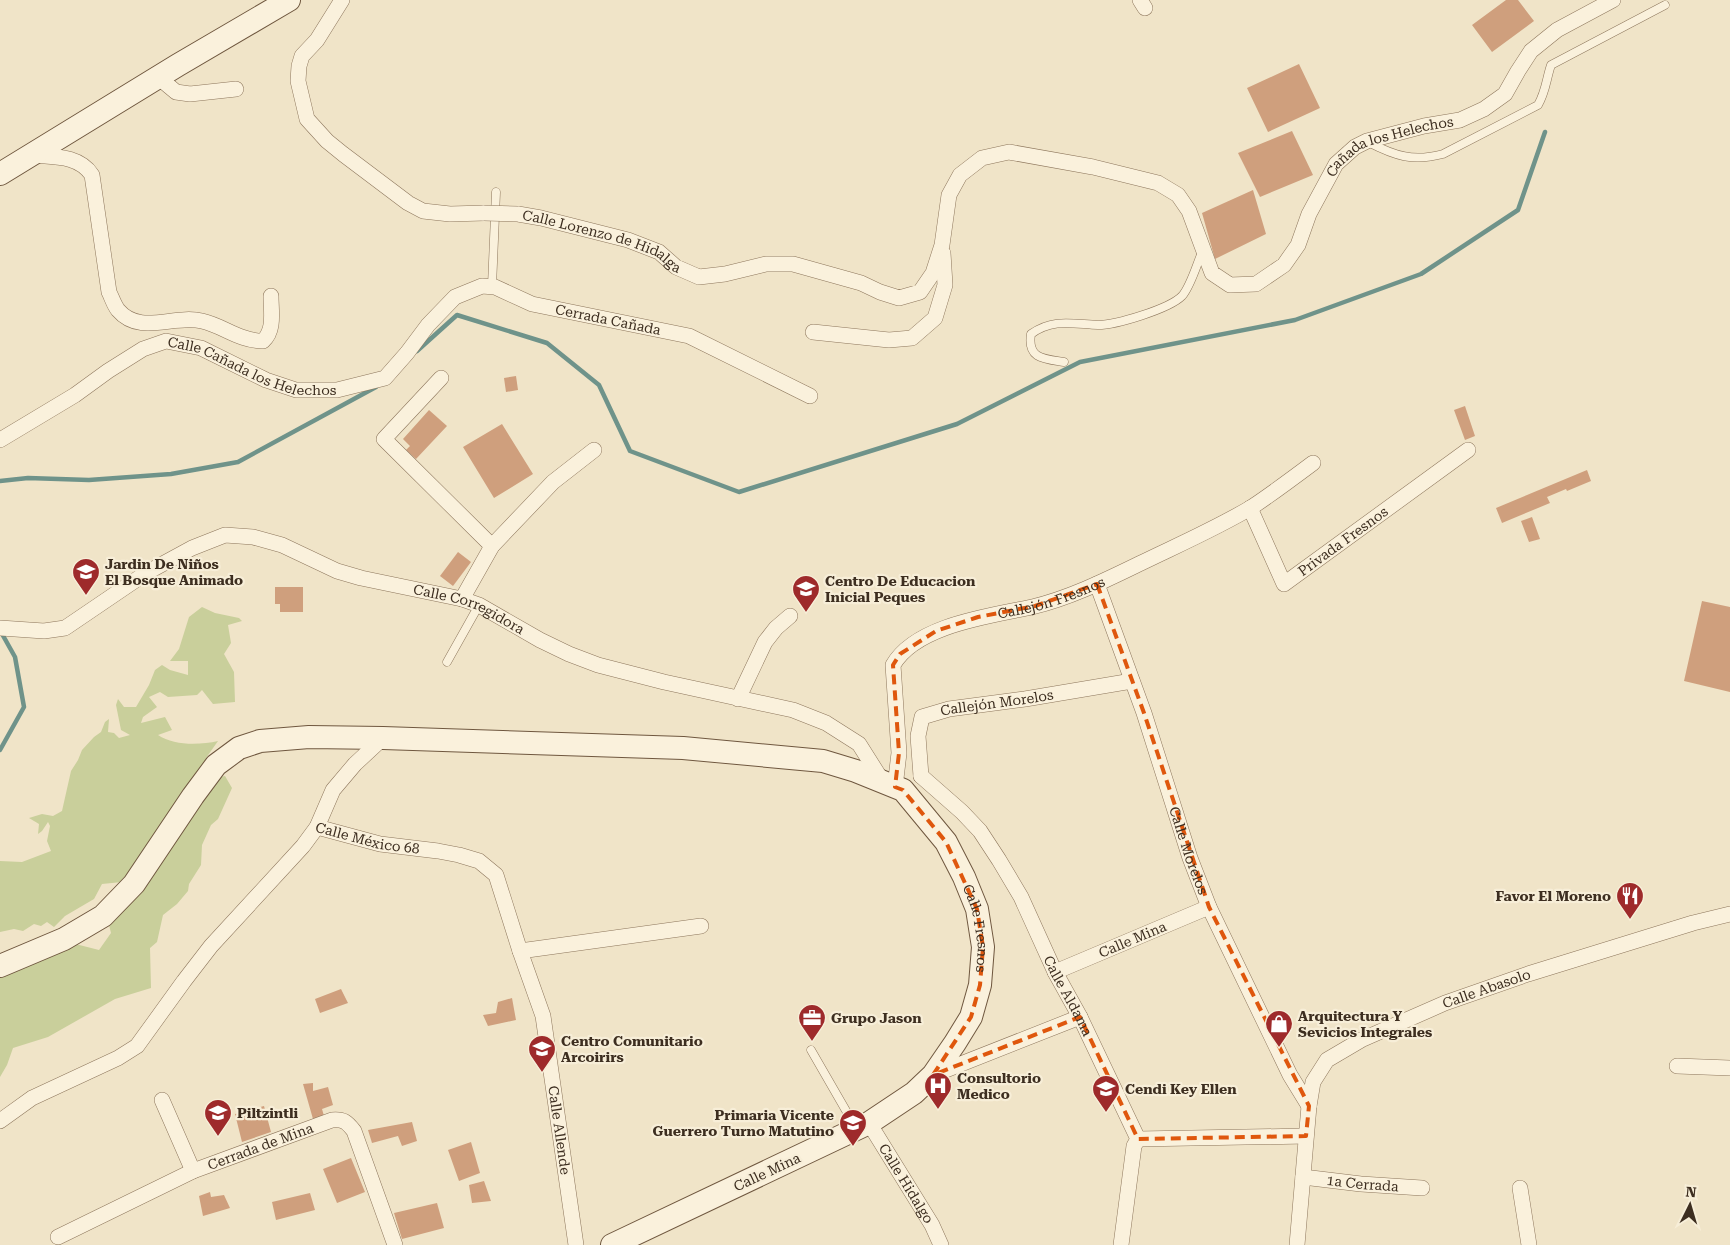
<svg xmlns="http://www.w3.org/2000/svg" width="1730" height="1245" font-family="'Roboto Serif',serif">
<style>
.green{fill:#c9cf9b}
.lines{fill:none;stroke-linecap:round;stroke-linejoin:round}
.stream{stroke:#6f938a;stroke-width:4.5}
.building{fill:#cf9f7d}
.lane-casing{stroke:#8d765c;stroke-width:9}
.street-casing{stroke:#8d765c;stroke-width:16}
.secondary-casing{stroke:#6f573f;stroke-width:24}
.lane{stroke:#faf1dc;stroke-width:8}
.street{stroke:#faf1dc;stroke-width:15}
.secondary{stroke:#faf1dc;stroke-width:22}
.street-bridge-casing{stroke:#8d765c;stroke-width:16;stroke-linecap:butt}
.street-bridge{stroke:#faf1dc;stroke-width:15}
.marked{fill:none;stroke:#df570d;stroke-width:4;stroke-dasharray:10 6;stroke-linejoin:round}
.labels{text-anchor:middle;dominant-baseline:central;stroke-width:4.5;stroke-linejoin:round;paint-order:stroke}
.street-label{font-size:14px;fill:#3d2e20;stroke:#f7eed8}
.poi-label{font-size:14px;font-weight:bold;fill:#3d2e20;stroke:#f7eed8;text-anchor:start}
</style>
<rect width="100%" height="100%" fill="#f0e4c8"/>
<path class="green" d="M 202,607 L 215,613 L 239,618 L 242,621 L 228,625 L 231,643 L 224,654 L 234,672 L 235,702 L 213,704 L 202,690 L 197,695 L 168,697 L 160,692 L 149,697 L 157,707 L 143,717 L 141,723 L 165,717 L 172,730 L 158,735 C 174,746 200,745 218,741 L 206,758 L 204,781 L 225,776 L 232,788 L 218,819 L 211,825 L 202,845 L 201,865 L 189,884 L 188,891 L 177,904 L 163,915 L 157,942 L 150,948 L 151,988 L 115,999 L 48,1037 L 13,1048 L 7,1065 L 0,1077 L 0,969 L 48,937 L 99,950 L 111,933 L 107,917 L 122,882 L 102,884 L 94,899 L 65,916 L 54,927 L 47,922 L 41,926 L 34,924 L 23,931 L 14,929 L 0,932 L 0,861 L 22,862 L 51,851 L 47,841 L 50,826 L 48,822 L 42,831 L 38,834 L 39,824 L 29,818 L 42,814 L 53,816 L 62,811 L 71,771 L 78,760 L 82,750 L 94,737 L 101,732 L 105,722 L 109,719 L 108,732 L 114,733 L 119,738 L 130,735 L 121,730 L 116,705 L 118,699 L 124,707 L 136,707 L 149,685 L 155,670 L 162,665 L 170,670 L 188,675 L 188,661 L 170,661 L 179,649 L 189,617 Z"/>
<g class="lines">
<path class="stream" d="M 417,351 L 457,315 L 547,343 L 599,385 L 630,451 L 739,492 L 957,424 L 1080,362 L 1295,320 L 1421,274 L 1518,210 L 1545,132
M 0,481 L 28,478 L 89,480 L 171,474 L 238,462 L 376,387
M 0,750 L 24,707 L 15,657 L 1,632"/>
</g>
<path class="building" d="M 1506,0 L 1518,0 L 1534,21 L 1492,52 L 1472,25 Z
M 1299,64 L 1320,108 L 1268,132 L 1247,88 Z
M 1292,131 L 1313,175 L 1260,197 L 1238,153 Z
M 1253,190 L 1266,234 L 1215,259 L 1202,213 Z
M 516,376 L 518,390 L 506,392 L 504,378 Z
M 1465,406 L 1475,436 L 1465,440 L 1454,410 Z
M 429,410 L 447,426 L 416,459 L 406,450 L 410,446 L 403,439 Z
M 502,424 L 533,474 L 494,498 L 463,447 Z
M 1587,470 L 1591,481 L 1567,491 L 1566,489 L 1547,497 L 1550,503 L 1502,523 L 1496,508 Z
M 1532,517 L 1540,539 L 1529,542 L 1521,521 Z
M 458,552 L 471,562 L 453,586 L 440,576 Z
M 275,587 L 303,587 L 303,612 L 280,612 L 280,604 L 275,604 Z
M 1702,601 L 1730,607 L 1730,692 L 1684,681 Z
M 341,989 L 348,1003 L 320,1013 L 315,999 Z
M 512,998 L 516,1020 L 488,1026 L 483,1015 L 496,1013 L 498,1002 Z
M 313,1083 L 313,1091 L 328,1087 L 333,1105 L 322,1109 L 324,1116 L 313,1119 L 303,1084 Z
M 264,1106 L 271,1132 L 242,1142 L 235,1114 Z
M 412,1122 L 417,1141 L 402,1146 L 398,1136 L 372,1143 L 368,1130 Z
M 471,1142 L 480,1173 L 459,1181 L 448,1150 Z
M 351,1158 L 365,1192 L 337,1203 L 323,1169 Z
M 484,1181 L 491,1201 L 472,1203 L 469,1185 Z
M 210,1192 L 211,1197 L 224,1195 L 230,1208 L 203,1216 L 199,1196 Z
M 310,1193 L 315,1210 L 276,1220 L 272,1202 Z
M 437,1203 L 444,1228 L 402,1239 L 394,1213 Z"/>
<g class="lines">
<defs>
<path id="lane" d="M 1368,142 C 1395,156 1413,162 1443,154 L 1538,105 C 1546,91 1546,80 1551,65 L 1665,5
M 492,286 L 496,192
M 1064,362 C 1044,359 1027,359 1031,334 C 1053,318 1073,324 1098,325 C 1116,325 1169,309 1182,296 C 1191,286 1197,263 1203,250
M 447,662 L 479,605
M 811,1050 L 856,1128"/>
<g id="street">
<path d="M 342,0 L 317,40 L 302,56 L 299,66 L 298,81 L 307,119 L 327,141 L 343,154 L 408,203 L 423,211 L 450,214 L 484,213"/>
<path d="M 1140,0 L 1145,8"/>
<path d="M 158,77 L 176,92 L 190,94 L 236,89"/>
<path d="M 32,155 C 54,157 79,155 92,175 L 109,292 C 112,298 114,305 118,310 C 140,336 174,314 202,321 C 224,326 239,341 263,341 C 275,330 271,312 271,296"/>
<path id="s1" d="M 518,214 L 541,218 L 628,240 L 659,252 L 676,267 L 699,277 L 725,274 L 766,264 L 793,264 L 861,283 L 880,292 L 899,298 L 920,292 L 933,273 L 942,245 L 949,195 L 960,175 L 982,158 L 1009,152 L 1093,167 L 1158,183 L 1178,195 L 1189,211 L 1212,273 L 1230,285 L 1256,284 L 1284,265 L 1298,245 L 1309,214 L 1336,164 L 1355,147 L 1367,141 L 1424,126 L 1460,120 L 1484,109 L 1505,94 L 1518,71 L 1531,51 L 1557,30 L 1613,0"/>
<path d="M 813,332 L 889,340 L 912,338 L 935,318 L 945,285 L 943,253"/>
<path d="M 441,378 L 384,439 L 492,546"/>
<path id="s2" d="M 0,440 L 75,395 L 108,371 L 143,349 L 166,341 L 201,348 L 266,380 L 296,390 L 337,390 L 385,378 L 407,353 L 428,325 L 455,297 L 482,286 L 495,287 L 532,304 L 689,336 L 810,396"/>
<path id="s3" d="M 1250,508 L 1284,584 L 1468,450"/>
<path id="s4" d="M 1097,584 L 1144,713 L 1190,858 L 1209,907 L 1290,1075 L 1309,1106"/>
<path d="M 462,599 L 492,546 L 553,482 L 594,450"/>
<path id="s5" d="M 0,628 L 44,631 L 65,628 L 146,573 L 192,548 L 225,535 L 253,537 L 282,545 L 337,571 L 361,578 L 462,599 L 479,605 L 540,640 L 569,654 L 598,665 L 664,682 L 793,710 L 826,723 L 859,744 L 883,782"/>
<path d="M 738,699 L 765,642 L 776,628 L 790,616"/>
<path id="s6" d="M 921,776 L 962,812 L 980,831 L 999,860 L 1021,897 L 1055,972 L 1080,1017 L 1138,1139 L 1134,1146 L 1121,1245"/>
<path id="s7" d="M 921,776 L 918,736 L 922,717 L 949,709 L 1025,699 L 1132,681"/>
<path id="s8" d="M 895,787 L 899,753 L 893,665 C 916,625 990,616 1032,607 C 1070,598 1106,580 1141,563 C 1178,545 1217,528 1252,507 C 1273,493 1293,478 1313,463"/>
<path id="s9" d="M 317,827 L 380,844 L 438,851 L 459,855 L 479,861 L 496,875 L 520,951 L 543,1016 L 576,1245"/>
<path d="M 520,951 L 701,926"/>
<path id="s10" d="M 1055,972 L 1209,907"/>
<path d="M 1677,1066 L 1730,1068"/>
<path d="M 933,1075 L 1080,1017"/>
<path d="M 162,1100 L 193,1171"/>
<path d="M 0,1121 L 32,1098 L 118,1058 L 137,1046 L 184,981 L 211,946 L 303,846 L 317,827 L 333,790 L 355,764 L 383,738"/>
<path id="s11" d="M 869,1123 L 932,1225 L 941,1245"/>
<path d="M 1138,1139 L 1306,1136"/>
<path id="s12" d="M 1303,1177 L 1361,1184 L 1422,1188"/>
<path d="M 1520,1188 L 1529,1245"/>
<path id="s13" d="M 58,1237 L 193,1171 L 332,1120 C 344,1119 347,1122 354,1131 L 395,1245"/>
<path id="s14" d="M 1297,1245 L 1309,1106 L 1313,1082 L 1327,1060 L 1361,1040 L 1445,1003 L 1528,974 L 1693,923 L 1730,914"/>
</g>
<g id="secondary">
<path d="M 0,174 L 178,65 L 289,0"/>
<path id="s15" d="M 0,966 L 64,939 L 103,916 L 134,884 L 193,796 L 216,765 L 239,748 L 260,741 L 309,737 L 383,738 L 683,748 L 823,761 L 856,771 L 903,790 L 946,842 L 964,877 L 977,909 L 983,947 L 980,985 L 971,1017 L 955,1043 L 933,1075 L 914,1093 L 869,1123 L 612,1245"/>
</g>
</defs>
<use href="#lane" class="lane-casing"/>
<use href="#street" class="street-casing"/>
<use href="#secondary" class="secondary-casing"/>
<use href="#lane" class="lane"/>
<use href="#street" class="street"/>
<use href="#secondary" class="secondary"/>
<defs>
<path id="street-bridge" d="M 484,213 L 518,214"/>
</defs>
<use href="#street-bridge" class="street-bridge-casing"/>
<use href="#street-bridge" class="street-bridge"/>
</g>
<path class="marked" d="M 1097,584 L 1144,713 L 1209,907 L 1309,1106 L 1306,1136 L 1138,1139 L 1080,1017 L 933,1075 L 971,1017 L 980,985 L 983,947 L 977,909 L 946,842 L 903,790 L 895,787 L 899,753 L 893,665 L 900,654 L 936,631 L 978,617 L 1035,606 Z"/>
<defs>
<symbol id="school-pin" viewBox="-11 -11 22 30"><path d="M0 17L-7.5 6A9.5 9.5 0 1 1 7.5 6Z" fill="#9e2a2b" stroke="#f7eed8"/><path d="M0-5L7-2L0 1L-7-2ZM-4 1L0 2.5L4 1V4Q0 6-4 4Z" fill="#fff"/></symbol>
<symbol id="restaurant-pin" viewBox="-11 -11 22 30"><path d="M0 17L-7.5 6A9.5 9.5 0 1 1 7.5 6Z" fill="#9e2a2b" stroke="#f7eed8"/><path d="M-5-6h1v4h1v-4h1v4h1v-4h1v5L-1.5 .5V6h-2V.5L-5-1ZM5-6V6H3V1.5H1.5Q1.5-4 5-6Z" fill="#fff"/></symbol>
<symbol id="office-pin" viewBox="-11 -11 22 30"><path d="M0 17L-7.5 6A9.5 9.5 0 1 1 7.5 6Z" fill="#9e2a2b" stroke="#f7eed8"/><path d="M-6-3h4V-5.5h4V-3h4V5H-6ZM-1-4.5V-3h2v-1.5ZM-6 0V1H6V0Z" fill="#fff"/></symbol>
<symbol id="shop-pin" viewBox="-11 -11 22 30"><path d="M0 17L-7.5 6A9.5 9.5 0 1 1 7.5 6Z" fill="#9e2a2b" stroke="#f7eed8"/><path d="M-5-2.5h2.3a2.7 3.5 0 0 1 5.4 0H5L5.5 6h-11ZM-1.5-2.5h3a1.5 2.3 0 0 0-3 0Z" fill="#fff"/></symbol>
<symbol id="hospital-pin" viewBox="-11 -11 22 30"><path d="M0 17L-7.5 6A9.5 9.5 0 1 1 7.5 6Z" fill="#9e2a2b" stroke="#f7eed8"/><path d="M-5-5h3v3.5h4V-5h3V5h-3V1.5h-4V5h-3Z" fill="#fff"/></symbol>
</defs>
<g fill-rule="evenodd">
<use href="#school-pin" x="70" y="556" width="32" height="43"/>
<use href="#school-pin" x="790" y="573" width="32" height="43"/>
<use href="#restaurant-pin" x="1614" y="880" width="32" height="43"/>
<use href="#office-pin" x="796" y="1002" width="32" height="43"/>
<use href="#shop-pin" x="1263" y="1008" width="32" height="43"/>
<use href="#school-pin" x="526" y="1033" width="32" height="43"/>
<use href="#hospital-pin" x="922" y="1070" width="32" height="43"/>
<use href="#school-pin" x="1090" y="1073" width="32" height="43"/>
<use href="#school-pin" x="202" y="1097" width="32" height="43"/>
<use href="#school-pin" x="837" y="1107" width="32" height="43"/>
</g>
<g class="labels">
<g class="street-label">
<text stroke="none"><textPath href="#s1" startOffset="1118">Cañada los Helechos</textPath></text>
<text stroke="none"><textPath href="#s1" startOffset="89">Calle Lorenzo de Hidalga</textPath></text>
<text stroke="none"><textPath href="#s2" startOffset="692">Cerrada Cañada</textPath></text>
<text stroke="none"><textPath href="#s2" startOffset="285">Calle Cañada los Helechos</textPath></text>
<text stroke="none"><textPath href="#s3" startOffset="156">Privada Fresnos</textPath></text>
<text stroke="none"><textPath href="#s8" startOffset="298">Callejón Fresnos</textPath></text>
<text stroke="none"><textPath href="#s5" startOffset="508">Calle Corregidora</textPath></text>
<text stroke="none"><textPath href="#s7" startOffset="136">Callejón Morelos</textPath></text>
<text stroke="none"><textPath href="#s9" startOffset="52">Calle México 68</textPath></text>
<text stroke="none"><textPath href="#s4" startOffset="282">Calle Morelos</textPath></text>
<text stroke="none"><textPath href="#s15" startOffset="1164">Calle Fresnos</textPath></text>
<text stroke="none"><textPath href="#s10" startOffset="84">Calle Mina</textPath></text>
<text stroke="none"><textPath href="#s14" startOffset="365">Calle Abasolo</textPath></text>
<text stroke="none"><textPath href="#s6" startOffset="268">Calle Aldama</textPath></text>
<text stroke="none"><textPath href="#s9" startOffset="452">Calle Allende</textPath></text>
<text stroke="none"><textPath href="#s13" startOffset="222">Cerrada de Mina</textPath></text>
<text transform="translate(767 1172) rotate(-25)">Calle Mina</text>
<text stroke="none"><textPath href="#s12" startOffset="60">1a Cerrada</textPath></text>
<text stroke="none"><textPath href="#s11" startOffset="71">Calle Hidalgo</textPath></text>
</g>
<g class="poi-label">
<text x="105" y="564">Jardin De Niños<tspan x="105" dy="16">El Bosque Animado</tspan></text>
<text x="825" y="581">Centro De Educacion<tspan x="825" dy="16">Inicial Peques</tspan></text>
<text x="1611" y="896" text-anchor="end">Favor El Moreno</text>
<text x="1298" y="1016">Arquitectura Y<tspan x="1298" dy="16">Sevicios Integrales</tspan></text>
<text x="831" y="1018">Grupo Jason</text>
<text x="561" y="1041">Centro Comunitario<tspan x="561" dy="16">Arcoirirs</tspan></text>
<text x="957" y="1078">Consultorio<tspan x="957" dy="16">Medico</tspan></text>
<text x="1125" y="1089">Cendi Key Ellen</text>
<text x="237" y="1113">Piltzintli</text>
<text x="834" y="1115" text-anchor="end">Primaria Vicente<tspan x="834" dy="16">Guerrero Turno Matutino</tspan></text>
</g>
</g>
<g transform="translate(1690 1205) rotate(5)" stroke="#f7eed8" stroke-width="4" paint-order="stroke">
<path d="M0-4L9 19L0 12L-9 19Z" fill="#3d2e20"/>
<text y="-8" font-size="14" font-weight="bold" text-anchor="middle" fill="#3d2e20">N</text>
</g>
</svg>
